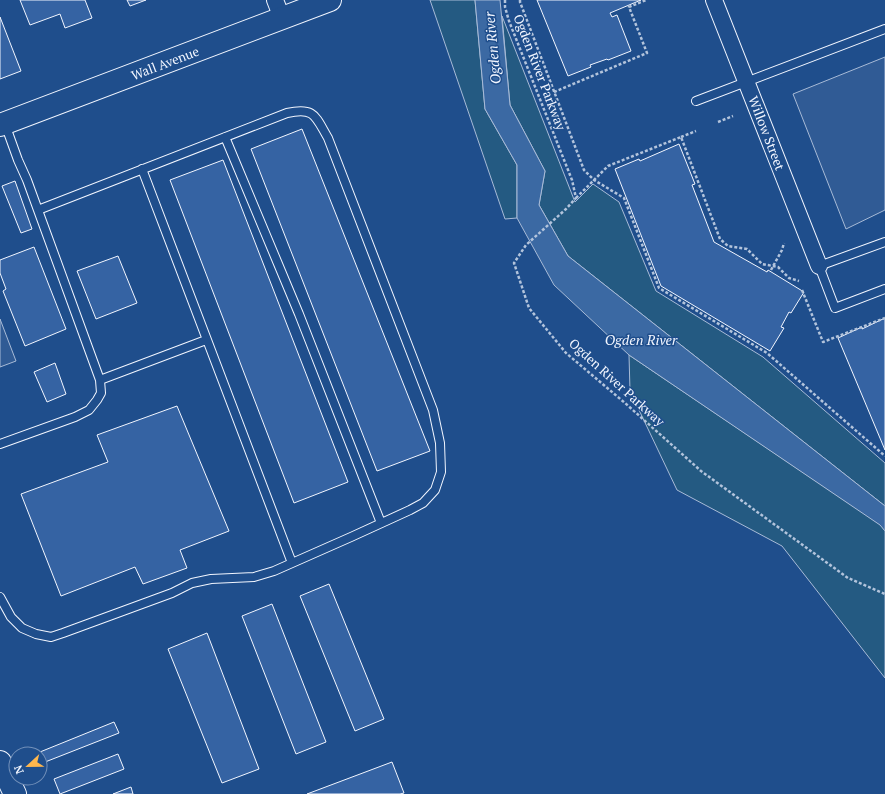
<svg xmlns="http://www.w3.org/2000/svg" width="885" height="794" font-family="'PT Serif',serif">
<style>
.green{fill:#245a82;stroke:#a8bbd7}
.parking{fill:#305b95;stroke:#a8bbd7}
.water{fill:#3b69a3;stroke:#a8bbd7}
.building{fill:#3563a3;stroke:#f2f6ff}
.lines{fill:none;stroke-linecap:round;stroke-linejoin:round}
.lane-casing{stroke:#f2f6ff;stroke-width:10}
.street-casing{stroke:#f2f6ff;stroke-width:18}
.secondary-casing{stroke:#f2f6ff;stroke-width:24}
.path{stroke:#b3c4dc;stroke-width:2.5;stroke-dasharray:3 2;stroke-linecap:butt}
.lane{stroke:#1f4e8c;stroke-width:8}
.street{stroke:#1f4e8c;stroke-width:16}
.secondary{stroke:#1f4e8c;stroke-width:22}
.labels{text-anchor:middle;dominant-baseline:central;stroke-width:3;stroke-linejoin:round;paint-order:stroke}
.street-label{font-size:13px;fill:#f2f6ff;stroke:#1f4e8c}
.water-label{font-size:14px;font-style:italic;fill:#f2f6ff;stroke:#1f4e8c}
</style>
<rect width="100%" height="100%" fill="#1f4e8c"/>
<path class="green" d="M 430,0 L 475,0 L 485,109 L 517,165 L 517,218 L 505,219 Z
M 502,16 L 575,202 L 593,184 L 619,202 L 656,291 L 763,357 L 885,463 L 885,506 L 568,256 L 539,205 L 545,171 L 510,105 Z
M 629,355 L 881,525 L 885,531 L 885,678 L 782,546 L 677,490 L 630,391 Z"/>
<path class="parking" d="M 885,57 L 885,210 L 846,229 L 793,94 Z
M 0,319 L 16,361 L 0,367 Z"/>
<path class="water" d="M 475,0 L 500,0 L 510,105 L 545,171 L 539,205 L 568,256 L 885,506 L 885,531 L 880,525 L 629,355 L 554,285 L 517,218 L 517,165 L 485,109 Z"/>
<path class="building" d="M 20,0 L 85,0 L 92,18 L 65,28 L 60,14 L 30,25 Z
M 127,0 L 146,0 L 130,6 Z
M 537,0 L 641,0 L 610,13 L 612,17 L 617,15 L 631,51 L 608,60 L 607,59 L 590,65 L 591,67 L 568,76 Z
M 0,17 L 21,71 L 0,79 Z
M 302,129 L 430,451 L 377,471 L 251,149 Z
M 679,144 L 695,184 L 692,185 L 714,242 L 767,272 L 768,270 L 804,292 L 791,313 L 789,312 L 781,327 L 784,328 L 770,351 L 661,286 L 615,169 L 639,159 L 640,161 Z
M 223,160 L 348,482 L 294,503 L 170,180 Z
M 15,181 L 32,229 L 21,233 L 2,186 Z
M 34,247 L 66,329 L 25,346 L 3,291 L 6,289 L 0,273 L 0,260 Z
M 118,256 L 137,303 L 96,319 L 77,271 Z
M 885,318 L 885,450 L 838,338 L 862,327 L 862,329 Z
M 55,363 L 66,394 L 47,402 L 34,372 Z
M 177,406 L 229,531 L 180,550 L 187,568 L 143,584 L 135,567 L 61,596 L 21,494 L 108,462 L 97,435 Z
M 329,584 L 384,719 L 355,731 L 300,596 Z
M 272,604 L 326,742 L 296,754 L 242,616 Z
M 207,633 L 259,769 L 222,783 L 168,649 Z
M 114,722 L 119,733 L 40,764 L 40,754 L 35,754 Z
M 118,754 L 124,769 L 60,794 L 54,779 Z
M 392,762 L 404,793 L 400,794 L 307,794 Z
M 131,787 L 133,794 L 113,794 Z"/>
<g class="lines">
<defs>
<path id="lane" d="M 696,101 L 885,29
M 225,137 L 299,314 L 381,523
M 142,169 L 292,563
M 885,242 L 819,266 L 835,308 L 885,289
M 100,380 L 206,340
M 0,444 L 75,417 L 89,410 L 97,400 L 101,393 L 100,380 L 27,180 L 18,160 L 5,124
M 0,597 L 11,617 L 22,628 L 36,634 L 51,637 L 63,633 L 172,593 L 192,583 L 211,579 L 254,577 L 274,571 L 351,537 L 410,510 L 423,503 L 435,490 L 441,472 L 440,443 L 433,410 L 328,138 C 315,116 315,107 287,113 L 38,210"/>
<path id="street" d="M 275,0 L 282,18
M 714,0 L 819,266"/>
<path id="secondary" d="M 0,125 L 330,0
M 0,762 L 15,794"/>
</defs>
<use href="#lane" class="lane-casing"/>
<use href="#street" class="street-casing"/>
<use href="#secondary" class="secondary-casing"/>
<path class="path" d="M 505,0 L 505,7 L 509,21 L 572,180 L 576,198 L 566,209 L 526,245 L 514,263 L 529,308 L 566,353 L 625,403 L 701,471 L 848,578 L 885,594
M 520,0 L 520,2 L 584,170 L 594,180 L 624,198 L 659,288 L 767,353 L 885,456
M 554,92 L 647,53 L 629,7 L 646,0
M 718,122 L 733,116
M 681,137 L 696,131
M 576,198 L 608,166 L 681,137 L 720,239 L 728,246 L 747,249 L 762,264 L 778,267 L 789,278 L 799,281
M 771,270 L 782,250 L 784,243
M 802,290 L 823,342 L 885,318"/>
<use href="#lane" class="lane"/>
<use href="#street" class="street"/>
<use href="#secondary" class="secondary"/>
</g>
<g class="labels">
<g class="street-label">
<text transform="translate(165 63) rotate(-21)">Wall Avenue</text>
<text transform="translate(540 72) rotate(69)">Ogden River Parkway</text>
<text transform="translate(767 133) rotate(69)">Willow Street</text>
<text transform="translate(617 382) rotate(42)">Ogden River Parkway</text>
</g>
<g class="water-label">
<text transform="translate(492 48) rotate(-95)">Ogden River</text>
<text x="641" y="339">Ogden River</text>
</g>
</g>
<g transform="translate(28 766) rotate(248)"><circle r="19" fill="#1f4e8c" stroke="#7391ba"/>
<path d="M0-3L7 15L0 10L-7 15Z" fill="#ffb74d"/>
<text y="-6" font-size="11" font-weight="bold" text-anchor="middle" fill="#f2f6ff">N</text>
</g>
</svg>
